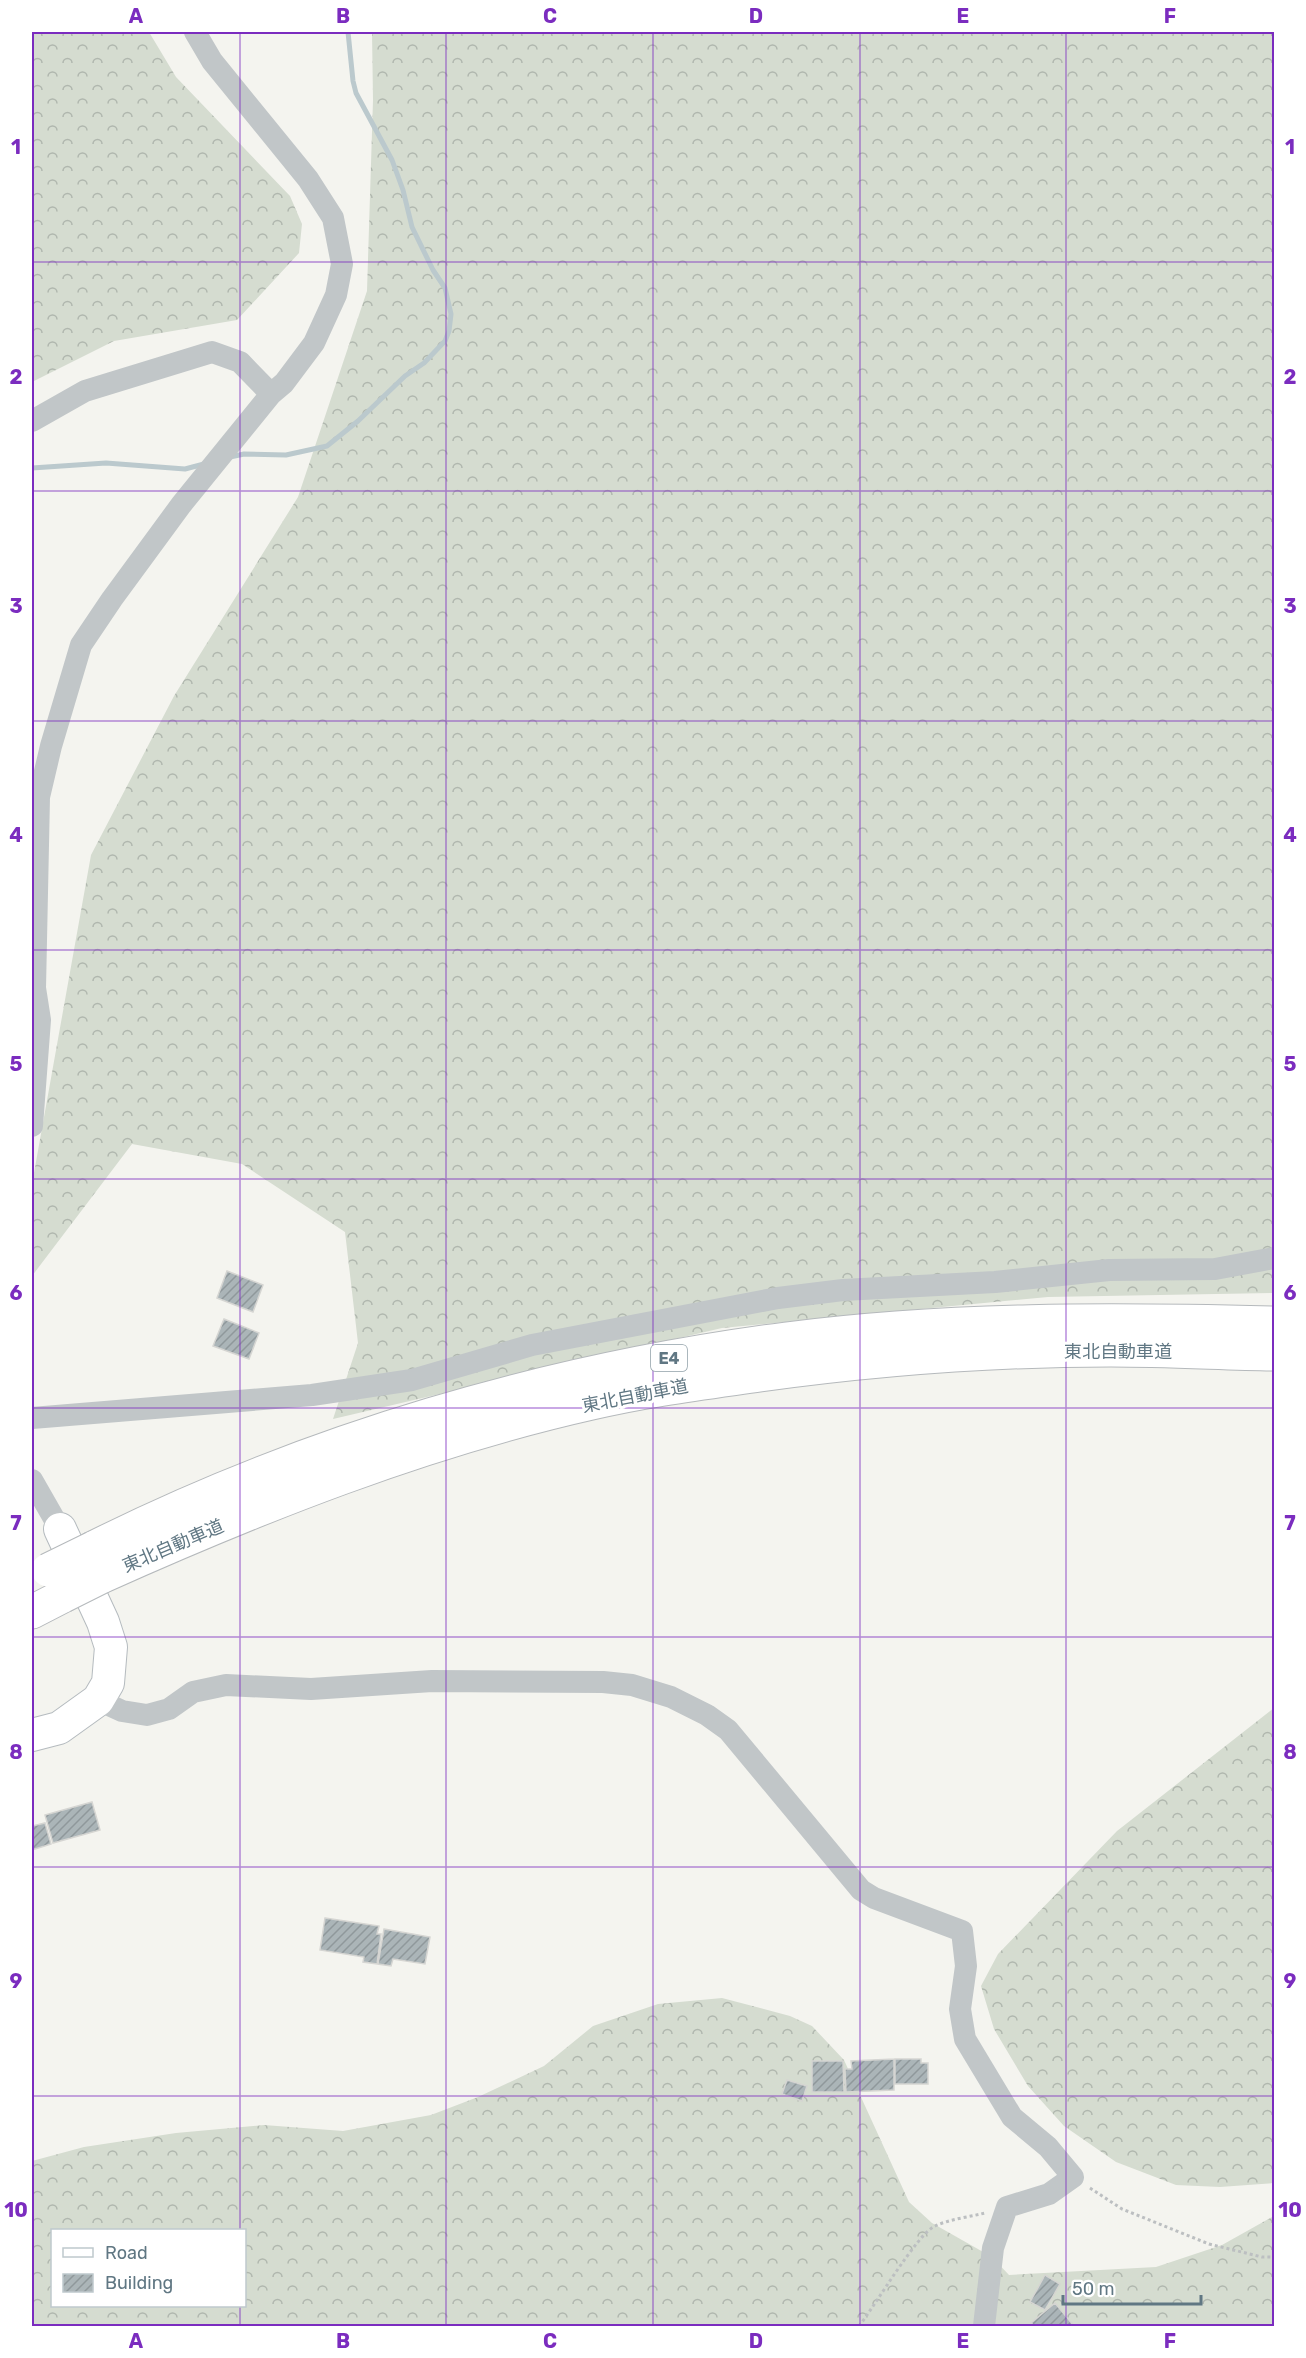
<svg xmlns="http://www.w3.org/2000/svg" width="1306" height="2358" font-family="Rubik,'Noto Sans JP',sans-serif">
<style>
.forest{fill:url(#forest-crowns);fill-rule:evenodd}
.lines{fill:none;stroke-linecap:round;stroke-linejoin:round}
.stream{stroke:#bbc9cd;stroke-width:5}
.building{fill:url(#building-hatch);stroke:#d5d5d2;stroke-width:1.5}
.secondary-casing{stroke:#b5bbbf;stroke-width:34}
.highway-casing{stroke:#b5b9bc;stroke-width:35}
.path{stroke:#bcbfc1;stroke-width:3;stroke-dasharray:3 3;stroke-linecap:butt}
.street{stroke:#c1c6c8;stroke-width:22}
.secondary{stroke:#fff;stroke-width:32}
.highway{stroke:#fff;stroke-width:33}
.highway-bridge-casing{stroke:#b5b9bc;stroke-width:35;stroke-linecap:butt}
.highway-bridge{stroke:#fff;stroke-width:33}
.grid{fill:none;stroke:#7b2cbf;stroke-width:1.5;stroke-opacity:0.55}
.labels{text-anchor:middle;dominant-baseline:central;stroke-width:6;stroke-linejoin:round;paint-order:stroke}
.shield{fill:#fff;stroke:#90a0a8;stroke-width:1.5}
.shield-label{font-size:16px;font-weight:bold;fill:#607783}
.street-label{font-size:18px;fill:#607783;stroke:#fff}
.neatline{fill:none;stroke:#7b2cbf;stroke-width:2}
.grid-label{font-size:20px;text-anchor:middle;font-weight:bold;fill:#7b2cbf}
</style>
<defs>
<pattern id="forest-crowns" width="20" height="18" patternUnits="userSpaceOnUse" patternTransform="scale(1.5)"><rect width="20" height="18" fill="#d5dcd0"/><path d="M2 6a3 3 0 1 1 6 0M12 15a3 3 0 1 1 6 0" fill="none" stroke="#b0b7ae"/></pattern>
<pattern id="building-hatch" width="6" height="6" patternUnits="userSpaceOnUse" patternTransform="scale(1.5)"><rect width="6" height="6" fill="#abb5b8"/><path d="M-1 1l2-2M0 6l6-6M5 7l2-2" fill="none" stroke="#8f989b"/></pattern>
</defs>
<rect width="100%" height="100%" fill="#f4f4ef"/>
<path class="forest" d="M 32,32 L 149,32 L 176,77 L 290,196 L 302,224 L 299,253 L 237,320 L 114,341 L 32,382 Z
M 372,32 L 1274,32 L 1274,1293 L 1048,1297 L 722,1328 L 333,1419 L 358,1343 L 345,1232 L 242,1164 L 132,1144 L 32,1276 L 32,1184 L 91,855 L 174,696 L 298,497 L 367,291 L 373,100 Z
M 1274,1708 L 1274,2183 L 1220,2187 L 1176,2185 L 1116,2162 L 1064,2126 L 1028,2086 L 994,2029 L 981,1986 L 998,1954 L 1117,1831 Z
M 722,1998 L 790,2016 L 812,2026 L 844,2060 L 909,2202 L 932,2223 L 992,2257 L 1009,2275 L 1156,2267 L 1222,2245 L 1274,2216 L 1274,2326 L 32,2326 L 32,2161 L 84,2147 L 176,2133 L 264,2125 L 343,2131 L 431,2115 L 478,2097 L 544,2066 L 593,2026 L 658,2004 ZM 52,2230 L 244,2230 L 244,2306 L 52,2306 Z"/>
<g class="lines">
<path class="stream" d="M 230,457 L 244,454 L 286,455 L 327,446 L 358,421 L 405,376 L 424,363 L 445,341 L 449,331 L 451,314 L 445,288 L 433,270 L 412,227 L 403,190 L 392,160 L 356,93 L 353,81 L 348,32
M 32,468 L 106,463 L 185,469 L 204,464"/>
</g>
<path class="building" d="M 227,1271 L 263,1285 L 253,1312 L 217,1298 Z
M 224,1319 L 259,1333 L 249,1359 L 213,1346 Z
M 92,1802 L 100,1830 L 53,1843 L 45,1815 Z
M 45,1823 L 51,1844 L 32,1850 L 32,1826 Z
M 325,1918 L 379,1926 L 377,1934 L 381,1934 L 377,1964 L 363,1962 L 364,1957 L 320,1950 Z
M 384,1929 L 430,1937 L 425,1964 L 393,1959 L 391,1966 L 378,1964 Z
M 894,2059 L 894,2090 L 846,2092 L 845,2069 L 852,2069 L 851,2061 Z
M 895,2059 L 921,2059 L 921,2063 L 928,2063 L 928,2084 L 895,2084 Z
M 812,2061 L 843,2061 L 844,2092 L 812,2092 Z
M 787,2080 L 807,2086 L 802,2101 L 782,2094 Z
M 1045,2275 L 1060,2284 L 1045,2310 L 1030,2302 Z
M 1055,2303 L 1074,2326 L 1035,2326 L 1031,2323 Z"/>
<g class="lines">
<defs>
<path id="secondary" d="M 32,1735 L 59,1728 L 98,1700 L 108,1683 L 111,1647 L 103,1622 L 60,1529"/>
<path id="highway" d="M 93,1548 C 309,1440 547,1370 786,1339 C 948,1318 1112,1319 1274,1323
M 101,1577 C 259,1506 423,1441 592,1403 C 647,1390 704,1383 760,1375 C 876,1359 993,1350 1111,1350 C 1165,1350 1220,1353 1274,1354
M 32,1612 L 63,1596"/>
</defs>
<use href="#secondary" class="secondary-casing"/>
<use href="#highway" class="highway-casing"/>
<path class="path" d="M 1090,2188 L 1122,2209 L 1209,2244 L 1262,2257 L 1274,2257
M 859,2326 C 875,2306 917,2234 935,2226 C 950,2219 969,2217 985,2213"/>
<path class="street" d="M 32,421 L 85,391 L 212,352 L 240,362 L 271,394
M 32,1126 L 40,1020 L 35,988 L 39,797 L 51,746 L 81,645 L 112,599 L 181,505 L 271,394 L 284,383 L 314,343 L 336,295 L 342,264 L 333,218 L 308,179 L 212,61 L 195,32
M 32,1418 L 312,1395 L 412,1380 L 532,1345 L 778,1298 L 843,1290 L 995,1282 L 1109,1270 L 1215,1269 L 1274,1258
M 32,1480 L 60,1529
M 98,1700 L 122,1711 L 147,1715 L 169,1709 L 193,1692 L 226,1685 L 311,1689 L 432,1681 L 603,1682 L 632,1685 L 671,1697 L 707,1715 L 728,1730 L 861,1890 L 874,1898 L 962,1931 L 966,1966 L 960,2009 L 965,2039 L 1012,2117 L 1048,2147 L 1073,2177 L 1049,2194 L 1007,2207 L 993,2248 L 984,2326"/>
<use href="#secondary" class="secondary"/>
<use href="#highway" class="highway"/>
<defs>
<path id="highway-bridge" d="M 48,1570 L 93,1548
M 63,1596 L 101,1577"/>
</defs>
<use href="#highway-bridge" class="highway-bridge-casing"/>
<use href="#highway-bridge" class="highway-bridge"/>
</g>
<path class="grid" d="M 240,32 L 240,2230M 446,32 L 446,2326M 653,32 L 653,2326M 860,32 L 860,2326M 1066,32 L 1066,2326M 32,262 L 1274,262M 32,491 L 1274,491M 32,721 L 1274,721M 32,950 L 1274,950M 32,1179 L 1274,1179M 32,1408 L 1274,1408M 32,1637 L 1274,1637M 32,1867 L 1274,1867M 32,2096 L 1274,2096M 240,2306 L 240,2326"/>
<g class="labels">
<rect class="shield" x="651" y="1345" width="36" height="26" rx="4.5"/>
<g class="shield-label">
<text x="669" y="1358">E4</text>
</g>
<g class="street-label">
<text x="1118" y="1352">東北自動車道</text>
<text transform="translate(635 1396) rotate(-11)">東北自動車道</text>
<text transform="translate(173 1546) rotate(-23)">東北自動車道</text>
</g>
</g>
<rect width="1306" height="2358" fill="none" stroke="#ffffff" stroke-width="66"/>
<rect x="51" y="2229" width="195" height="78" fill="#ffffff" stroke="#bfc9cd" stroke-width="1.5"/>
<rect x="63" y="2248" width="30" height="9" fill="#ffffff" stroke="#bfc9cd" stroke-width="1.5"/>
<text x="105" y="2259" font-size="18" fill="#607783">Road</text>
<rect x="63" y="2274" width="30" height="18" fill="url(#building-hatch)" stroke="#bfc9cd" stroke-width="1.5"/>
<text x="105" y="2289" font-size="18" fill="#607783">Building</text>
<path d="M1063 2295v9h138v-9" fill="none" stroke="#607783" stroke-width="3"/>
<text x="1072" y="2295" font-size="18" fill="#607783" stroke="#ffffff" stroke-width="4.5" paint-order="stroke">50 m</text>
<rect x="33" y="33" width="1240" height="2292" class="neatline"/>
<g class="grid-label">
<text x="136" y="23">A</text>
<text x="343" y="23">B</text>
<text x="550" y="23">C</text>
<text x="756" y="23">D</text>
<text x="963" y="23">E</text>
<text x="1170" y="23">F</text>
<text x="16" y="154">1</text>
<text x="1290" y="154">1</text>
<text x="16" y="384">2</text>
<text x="1290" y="384">2</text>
<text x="16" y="613">3</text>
<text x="1290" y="613">3</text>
<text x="16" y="842">4</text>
<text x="1290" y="842">4</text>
<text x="16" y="1071">5</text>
<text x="1290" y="1071">5</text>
<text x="16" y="1300">6</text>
<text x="1290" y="1300">6</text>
<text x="16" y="1530">7</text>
<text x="1290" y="1530">7</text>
<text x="16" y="1759">8</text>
<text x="1290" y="1759">8</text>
<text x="16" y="1988">9</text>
<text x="1290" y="1988">9</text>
<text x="16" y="2217">10</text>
<text x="1290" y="2217">10</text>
<text x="136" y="2348">A</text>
<text x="343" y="2348">B</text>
<text x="550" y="2348">C</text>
<text x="756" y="2348">D</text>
<text x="963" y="2348">E</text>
<text x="1170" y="2348">F</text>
</g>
</svg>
